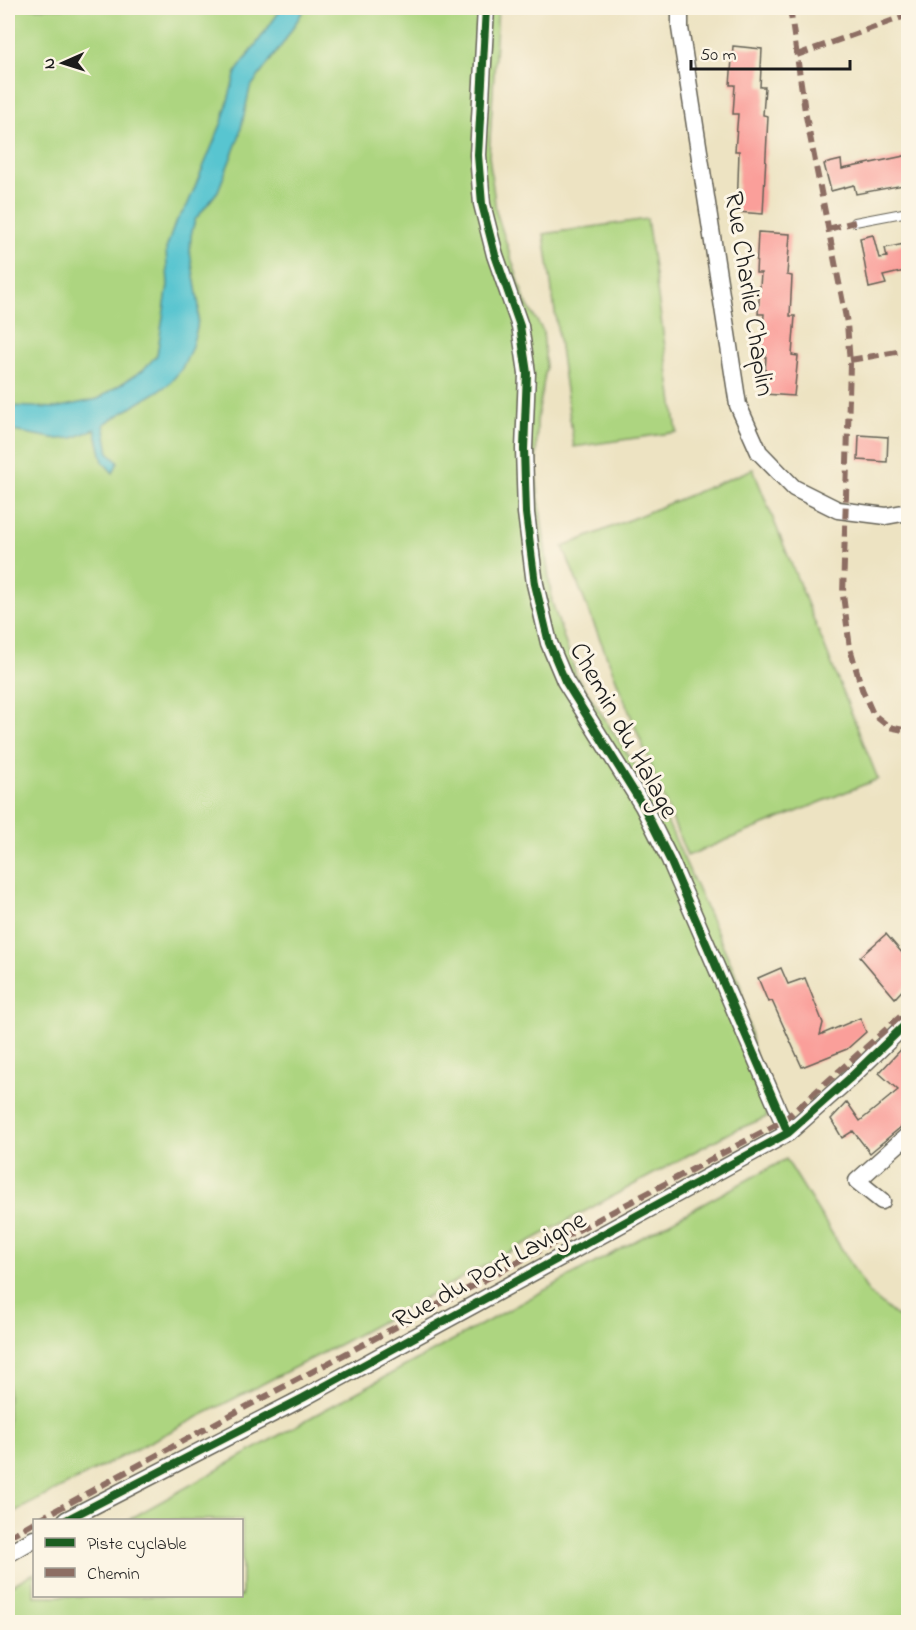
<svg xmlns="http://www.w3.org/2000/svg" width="916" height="1630" font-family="'Indie Flower',sans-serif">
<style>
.green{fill:#add580;stroke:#64784e;stroke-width:1.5}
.water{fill:#58c5d0;stroke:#3a7076;stroke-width:1.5}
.building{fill:#fa9f9a}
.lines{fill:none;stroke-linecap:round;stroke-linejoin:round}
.lane-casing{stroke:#656256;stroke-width:10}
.street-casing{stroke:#656256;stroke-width:19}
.lane{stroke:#fff;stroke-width:8}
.street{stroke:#fff;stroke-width:16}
.quiet{stroke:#8d6e63;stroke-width:6;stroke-dasharray:12 6;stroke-linecap:butt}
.cycleway-casing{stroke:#fcf5e5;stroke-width:11}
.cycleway{stroke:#1b5e20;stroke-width:8}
.labels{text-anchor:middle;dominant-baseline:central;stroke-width:6;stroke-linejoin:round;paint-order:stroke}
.street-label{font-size:27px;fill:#1c1c1c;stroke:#fcf5e5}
</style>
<rect width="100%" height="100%" fill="#fcf5e5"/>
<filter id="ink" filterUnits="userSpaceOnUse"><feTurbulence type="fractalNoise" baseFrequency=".0167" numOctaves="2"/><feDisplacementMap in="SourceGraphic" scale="12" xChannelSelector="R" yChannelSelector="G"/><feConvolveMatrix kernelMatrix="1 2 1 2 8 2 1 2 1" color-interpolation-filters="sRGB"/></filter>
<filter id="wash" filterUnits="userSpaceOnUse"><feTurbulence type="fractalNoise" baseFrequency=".008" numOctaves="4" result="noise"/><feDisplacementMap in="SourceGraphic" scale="24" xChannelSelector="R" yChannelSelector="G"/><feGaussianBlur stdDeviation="1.35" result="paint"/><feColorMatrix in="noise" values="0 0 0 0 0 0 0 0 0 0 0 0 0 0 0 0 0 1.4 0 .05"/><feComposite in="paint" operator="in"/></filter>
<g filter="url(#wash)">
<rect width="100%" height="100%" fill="#ede3c2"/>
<path class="green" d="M 8,8 L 498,8 L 489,156 L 496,211 L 525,301 L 543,331 L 546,368 L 537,421 L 536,477 L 552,602 L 576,675 L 658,801 L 740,984 L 767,1117 L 729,1133 L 342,1343 L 8,1515 Z
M 647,219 L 677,432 L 574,447 L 544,234 Z
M 753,469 L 878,779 L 687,856 L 563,547 Z
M 786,1159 L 869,1293 L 902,1321 L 908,1320 L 908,1622 L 8,1622 L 8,1587 L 34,1573 L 34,1596 L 242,1596 L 242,1520 L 128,1520 L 315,1415 Z"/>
<path class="water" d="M 282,8 L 305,8 L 284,42 L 250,88 L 239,137 L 218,191 L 195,220 L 191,235 L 190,252 L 199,306 L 197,328 L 191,349 L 181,370 L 168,385 L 104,424 L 109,453 L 118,462 L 113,473 L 103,462 L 95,429 L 73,438 L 58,439 L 8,430 L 8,406 L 56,408 L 98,399 L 143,370 L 157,355 L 168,285 L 166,249 L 175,223 L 187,206 L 222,122 L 236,72 Z"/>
<g id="blocks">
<path class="building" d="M 733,46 L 762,49 L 760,87 L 765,87 L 763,115 L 768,116 L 763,214 L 737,212 L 739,151 L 735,151 L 738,114 L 733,114 L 735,85 L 730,85 Z
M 909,155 L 909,184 L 856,194 L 854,185 L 831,191 L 824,164 L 841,160 L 842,169 Z
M 758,232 L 790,234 L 787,275 L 792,276 L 790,316 L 795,316 L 792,355 L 798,356 L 794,396 L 764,394 L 766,354 L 761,353 L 764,314 L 758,314 L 761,273 L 756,273 Z
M 873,235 L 879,258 L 887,257 L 885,248 L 909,243 L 909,270 L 883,276 L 886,284 L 869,288 L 860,238 Z
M 859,435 L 888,437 L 887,462 L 858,460 Z
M 886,934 L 909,961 L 909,983 L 895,998 L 860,957 Z
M 781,968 L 788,984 L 805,978 L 823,1023 L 820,1035 L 860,1018 L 866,1032 L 847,1049 L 802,1067 L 772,1001 L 768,1002 L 758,978 Z
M 909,1041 L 909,1125 L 901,1127 L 870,1153 L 853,1131 L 842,1138 L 831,1119 L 847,1102 L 860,1121 L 898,1090 L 879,1073 Z"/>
</g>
</g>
<g filter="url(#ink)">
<use href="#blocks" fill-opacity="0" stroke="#656256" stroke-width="1.5"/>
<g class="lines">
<defs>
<path id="lane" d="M 855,222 L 908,212"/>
<path id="street" d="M 486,8 L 478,155 L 482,204 L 495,255 L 520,326 L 527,373 L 524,449 L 526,513 L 535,584 L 549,643 L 565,681 L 643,806 L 670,860 L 788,1133
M 680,8 L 680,28 L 738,405 L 759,452 L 794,488 L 838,510 L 886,516 L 908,512
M 882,1201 L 857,1181 L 908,1135
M 66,1520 L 303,1398 L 788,1133 L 849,1079 L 908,1022
M 8,1554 L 34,1539"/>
</defs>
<use href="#lane" class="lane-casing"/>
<use href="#street" class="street-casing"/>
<use href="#lane" class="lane"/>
<use href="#street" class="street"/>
<path class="quiet" d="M 790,8 L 805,111 L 847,323 L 850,364 L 843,595 L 850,648 L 862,689 L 873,714 L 889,727 L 908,731
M 797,55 L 908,15
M 828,229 L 855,222
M 850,360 L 908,350
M 38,1520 L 225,1418 L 783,1121 L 901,1016 L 908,1007
M 8,1537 L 34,1522"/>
<defs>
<path id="cycleway" d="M 486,8 L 478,155 L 482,204 L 495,255 L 520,326 L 527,373 L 524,449 L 526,513 L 535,584 L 549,643 L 565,681 L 643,806 L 670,860 L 788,1133
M 66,1520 L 303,1398 L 788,1133 L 849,1079 L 908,1022"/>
</defs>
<use href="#cycleway" class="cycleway-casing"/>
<use href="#cycleway" class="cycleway"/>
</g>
</g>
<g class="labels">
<g class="street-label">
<text transform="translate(748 294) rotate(81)">Rue Charlie Chaplin</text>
<text transform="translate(623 731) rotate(61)">Chemin du Halage</text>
<text transform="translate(490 1271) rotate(-29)">Rue du Port Lavigne</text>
</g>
</g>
<rect width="916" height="1630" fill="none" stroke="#fcf5e5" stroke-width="30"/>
<rect x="33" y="1519" width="210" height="78" fill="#fcf5e5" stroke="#a29e95" stroke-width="1.5"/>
<rect x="45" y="1538" width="30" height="9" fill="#1b5e20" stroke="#a29e95" stroke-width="1.5"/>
<text x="87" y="1549" font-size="18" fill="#1c1c1c">Piste cyclable</text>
<rect x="45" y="1568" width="30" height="9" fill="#8d6e63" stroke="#a29e95" stroke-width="1.5"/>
<text x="87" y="1579" font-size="18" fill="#1c1c1c">Chemin</text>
<g transform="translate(63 63) rotate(267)" stroke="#fcf5e5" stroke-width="4.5" paint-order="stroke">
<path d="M0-4.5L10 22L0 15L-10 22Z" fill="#1c1c1c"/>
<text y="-9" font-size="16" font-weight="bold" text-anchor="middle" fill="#1c1c1c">N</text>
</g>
<path d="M691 60v9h159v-9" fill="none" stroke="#1c1c1c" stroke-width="3"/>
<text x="700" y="60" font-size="18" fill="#1c1c1c" stroke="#fcf5e5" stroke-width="4.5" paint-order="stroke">50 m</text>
</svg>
